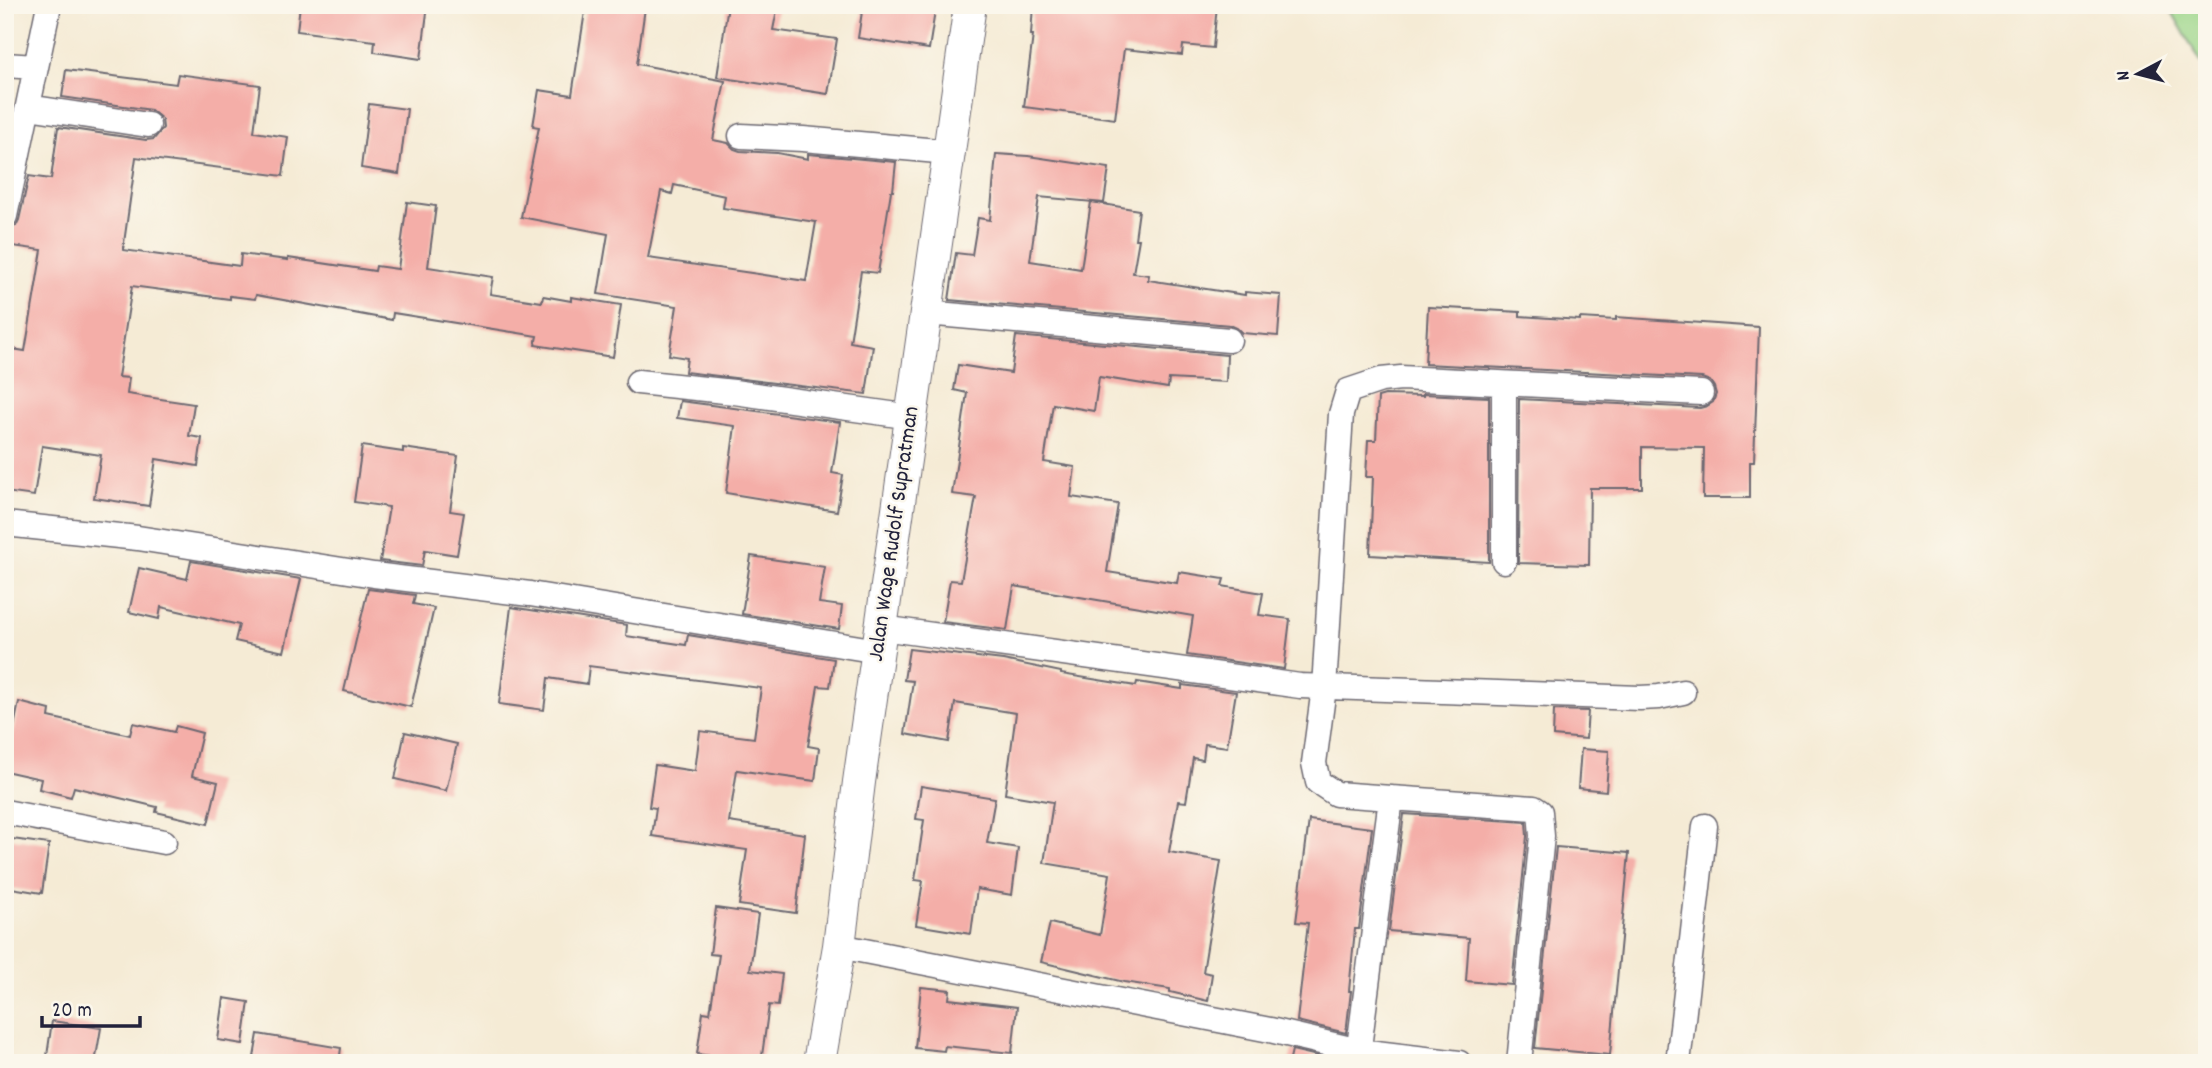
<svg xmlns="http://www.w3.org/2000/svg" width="2212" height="1068" font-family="Dekko,sans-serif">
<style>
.green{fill:#9bd588;stroke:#5e7c62;stroke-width:2}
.building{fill:#f4aea8;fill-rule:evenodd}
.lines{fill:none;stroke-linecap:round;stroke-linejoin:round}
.minor-casing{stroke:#6c6871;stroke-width:27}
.tertiary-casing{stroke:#6c6871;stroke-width:34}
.minor{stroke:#fff;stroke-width:24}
.tertiary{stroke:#fff;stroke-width:32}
.labels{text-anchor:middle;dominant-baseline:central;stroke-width:5;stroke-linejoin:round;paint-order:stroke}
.street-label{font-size:23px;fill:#22223b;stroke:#fbf7ec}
</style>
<rect width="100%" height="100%" fill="#fbf7ec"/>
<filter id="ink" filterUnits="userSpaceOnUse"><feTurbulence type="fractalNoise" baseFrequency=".0143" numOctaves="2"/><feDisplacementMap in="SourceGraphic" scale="14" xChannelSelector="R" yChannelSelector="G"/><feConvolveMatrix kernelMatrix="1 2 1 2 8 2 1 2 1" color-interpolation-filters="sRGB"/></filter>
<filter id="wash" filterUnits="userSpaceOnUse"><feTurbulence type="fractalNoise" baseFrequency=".00686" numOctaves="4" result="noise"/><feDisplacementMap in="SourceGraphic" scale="28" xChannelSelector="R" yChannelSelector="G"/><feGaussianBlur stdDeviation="1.57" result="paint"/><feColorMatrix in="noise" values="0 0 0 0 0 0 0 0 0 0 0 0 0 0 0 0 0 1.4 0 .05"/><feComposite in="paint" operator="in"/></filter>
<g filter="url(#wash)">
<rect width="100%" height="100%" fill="#f5ebd5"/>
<path class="green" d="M 2168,5 L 2207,5 L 2207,73 Z"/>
<g id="blocks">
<path class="building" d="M 300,5 L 428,5 L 421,59 L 374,52 L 375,41 L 297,31 Z
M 586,5 L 627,5 L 645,8 L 637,64 L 725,81 L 713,140 L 728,143 L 734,149 L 740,151 L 777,153 L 808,159 L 808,154 L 896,162 L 893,191 L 891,191 L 878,273 L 861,271 L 850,342 L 873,346 L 866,394 L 685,372 L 687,358 L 669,355 L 677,306 L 598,294 L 608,234 L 521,217 L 539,127 L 533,126 L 539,90 L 572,95 ZM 674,185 L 725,196 L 723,208 L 816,222 L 806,281 L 648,258 L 661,191 L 672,194 Z
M 728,5 L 778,5 L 773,30 L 837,39 L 828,94 L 717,77 Z
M 863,5 L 936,5 L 929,49 L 858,38 Z
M 1033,5 L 1217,5 L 1213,48 L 1183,45 L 1182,55 L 1124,49 L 1115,119 L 1024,107 L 1033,35 L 1031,35 Z
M 66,70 L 176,84 L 178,74 L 260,85 L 254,132 L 288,137 L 283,176 L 136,157 L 123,250 L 240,266 L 241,254 L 288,260 L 288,258 L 375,271 L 376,266 L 398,269 L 407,202 L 436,206 L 428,267 L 493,277 L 490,294 L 542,302 L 543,296 L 571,301 L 571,297 L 621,305 L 613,357 L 535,345 L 537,336 L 393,313 L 392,320 L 256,295 L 255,299 L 230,296 L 230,299 L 132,286 L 118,377 L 129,378 L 127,394 L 194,404 L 189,436 L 202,438 L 198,466 L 156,459 L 149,506 L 94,498 L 101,455 L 42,446 L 34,496 L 5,492 L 5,376 L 8,377 L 12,349 L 25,351 L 42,250 L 5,245 L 5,230 L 16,226 L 19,220 L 29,176 L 51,179 L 58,127 L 146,140 L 154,139 L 163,128 L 162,119 L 151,110 L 62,97 Z
M 369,104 L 407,109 L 399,174 L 361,168 Z
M 996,154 L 1028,156 L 1109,168 L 1104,203 L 1039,197 L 1030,261 L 1081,269 L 1091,202 L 1139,210 L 1135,239 L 1139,239 L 1133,273 L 1149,275 L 1148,280 L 1245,295 L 1245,292 L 1281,295 L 1278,336 L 1242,333 L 1237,328 L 1230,325 L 949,300 L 956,253 L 972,255 L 978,218 L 990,220 Z
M 1428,307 L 1520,312 L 1520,316 L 1580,320 L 1580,318 L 1616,320 L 1616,317 L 1759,327 L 1754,462 L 1750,462 L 1750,498 L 1703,498 L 1704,448 L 1642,447 L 1642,488 L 1590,488 L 1589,565 L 1518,563 L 1519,399 L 1700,408 L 1707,406 L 1713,402 L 1716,394 L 1714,387 L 1710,381 L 1702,378 L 1425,364 Z
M 1016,336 L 1227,355 L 1226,382 L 1169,379 L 1168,388 L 1099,377 L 1094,411 L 1053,404 L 1044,462 L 1075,467 L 1071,497 L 1118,504 L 1107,572 L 1177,583 L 1179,572 L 1224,579 L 1222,586 L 1263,593 L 1259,615 L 1290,619 L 1284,669 L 1187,655 L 1193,616 L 1014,586 L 1007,630 L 943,622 L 950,580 L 961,581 L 976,497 L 952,494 L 967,393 L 954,390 L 958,365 L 1011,373 Z
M 1423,394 L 1489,397 L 1489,562 L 1370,555 L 1373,477 L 1366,477 L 1368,440 L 1376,440 L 1378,397 L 1385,395 L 1423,396 Z
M 680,401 L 840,422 L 832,473 L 843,475 L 837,511 L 726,493 L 735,426 L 677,418 Z
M 362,446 L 403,452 L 403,448 L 458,456 L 450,511 L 464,513 L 457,555 L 425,550 L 422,566 L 380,561 L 389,507 L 354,502 Z
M 751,556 L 825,567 L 819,603 L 842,606 L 839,629 L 742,614 Z
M 191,561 L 301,579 L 284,652 L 235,641 L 239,625 L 161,607 L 159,619 L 129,612 L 139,568 L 187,579 Z
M 368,589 L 415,595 L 413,604 L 434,608 L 411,707 L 344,691 Z
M 511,607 L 627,625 L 626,636 L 686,645 L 688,635 L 834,659 L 830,687 L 818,686 L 808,746 L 819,748 L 815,781 L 737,770 L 729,822 L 805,834 L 796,913 L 739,905 L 747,850 L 652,836 L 656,808 L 649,807 L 655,765 L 695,771 L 700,731 L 754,738 L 761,688 L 589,666 L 587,684 L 548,678 L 544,710 L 499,704 Z
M 909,649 L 1003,660 L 1061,672 L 1061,674 L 1136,686 L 1137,682 L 1182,689 L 1182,685 L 1236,692 L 1227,747 L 1205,744 L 1203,760 L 1193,758 L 1186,802 L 1178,801 L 1169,852 L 1221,861 L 1203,972 L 1212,974 L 1208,1001 L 1170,992 L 1170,989 L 1124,982 L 1041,962 L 1050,923 L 1100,935 L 1110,874 L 1044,863 L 1053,802 L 1005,794 L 1016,713 L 955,703 L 949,742 L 905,734 L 913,681 L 904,680 Z
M 19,702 L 50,710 L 49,717 L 130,735 L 133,723 L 174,732 L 176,726 L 202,733 L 192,776 L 218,782 L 208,824 L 156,812 L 157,807 L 74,787 L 71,797 L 39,789 L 41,779 L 5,771 Z
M 1554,710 L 1588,711 L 1586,739 L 1553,736 Z
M 405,732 L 457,744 L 446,791 L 395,779 Z
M 1581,749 L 1609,751 L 1606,791 L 1578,788 Z
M 921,786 L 995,798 L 987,843 L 1018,848 L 1012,895 L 977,889 L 971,934 L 916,925 L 923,881 L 915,880 L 924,820 L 916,819 Z
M 1404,814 L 1526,822 L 1527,836 L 1512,985 L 1466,981 L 1469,938 L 1389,931 Z
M 1309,820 L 1372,828 L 1359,929 L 1355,929 L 1349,991 L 1351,991 L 1346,1033 L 1297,1021 L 1308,923 L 1296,922 Z
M 5,838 L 49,844 L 42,893 L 5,887 Z
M 1556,847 L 1629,853 L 1610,1055 L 1535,1048 Z
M 716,908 L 758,914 L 750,970 L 782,974 L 778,1006 L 769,1005 L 761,1063 L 697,1054 L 703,1012 L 710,1013 L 719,955 L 710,954 Z
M 921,987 L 950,990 L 949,999 L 1017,1007 L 1012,1053 L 945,1046 L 944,1051 L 915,1048 Z
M 224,998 L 249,1002 L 243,1044 L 218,1040 Z
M 52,1021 L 101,1028 L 95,1063 L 46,1063 Z
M 258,1034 L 341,1048 L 339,1063 L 253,1063 Z
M 1292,1050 L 1326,1058 L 1325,1063 L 1289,1063 Z"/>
</g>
</g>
<g filter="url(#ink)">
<use href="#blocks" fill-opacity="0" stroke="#6c6871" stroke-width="2"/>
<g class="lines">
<defs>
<path id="minor" d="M 5,65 L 36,67
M 28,107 L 148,125
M 741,136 L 803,139 L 949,152
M 5,216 L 49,5
M 926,313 L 1229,340
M 638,382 L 734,392 L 912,417
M 5,524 L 138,538 L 374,575 L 530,594 L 878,651
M 1504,561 L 1504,384
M 882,628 L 1300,686 L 1640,698 L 1659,697 L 1683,692
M 1391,798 L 1534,808 L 1540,812 L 1542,836 L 1519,1063
M 5,812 L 164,842
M 839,946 L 1270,1030 L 1359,1051 L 1459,1063
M 1357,1063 L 1391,798 L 1336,794 L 1318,782 L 1314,763 L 1324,688 L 1341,414 L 1348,391 L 1381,380 L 1401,378 L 1701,393
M 1678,1063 L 1705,826"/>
<path id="tertiary" d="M 819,1063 L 839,946 L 859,782 L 970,5"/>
</defs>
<use href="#minor" class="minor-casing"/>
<use href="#tertiary" class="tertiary-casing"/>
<use href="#minor" class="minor"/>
<use href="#tertiary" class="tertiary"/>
</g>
</g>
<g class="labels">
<g class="street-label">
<text transform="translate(895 534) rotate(-82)">Jalan Wage Rudolf Supratman</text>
</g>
</g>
<rect width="2212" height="1068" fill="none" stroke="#fbf7ec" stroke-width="28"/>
<g transform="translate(2138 74) rotate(263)" stroke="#fbf7ec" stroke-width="5" paint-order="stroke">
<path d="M0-5L12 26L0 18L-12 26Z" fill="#22223b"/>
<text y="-10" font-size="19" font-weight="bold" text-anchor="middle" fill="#22223b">N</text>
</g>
<path d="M42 1016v10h98v-10" fill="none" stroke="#22223b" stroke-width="3.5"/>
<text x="52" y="1016" font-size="21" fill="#22223b" stroke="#fbf7ec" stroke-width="5" paint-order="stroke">20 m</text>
</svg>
